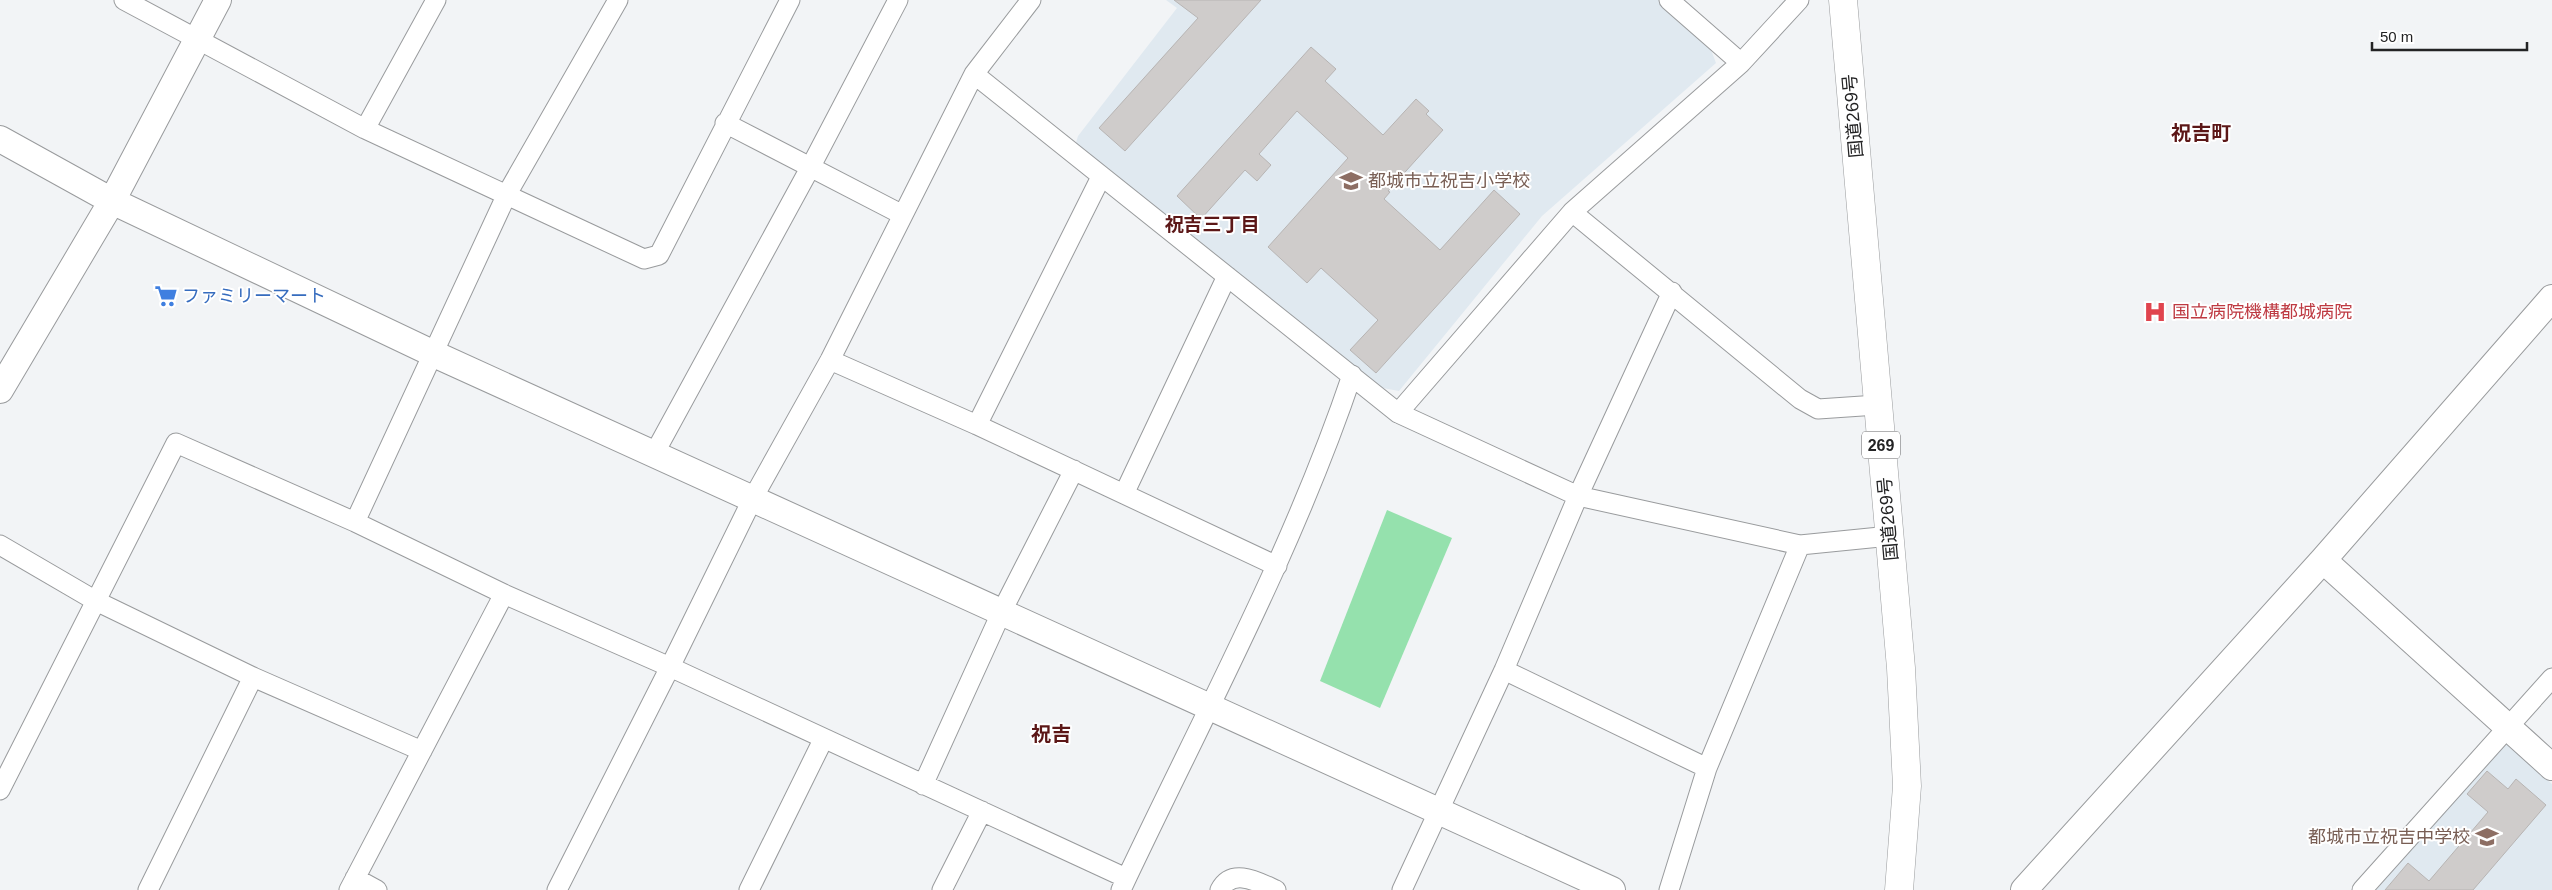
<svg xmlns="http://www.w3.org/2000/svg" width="2552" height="890" font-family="Helvetica,'Noto Sans JP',sans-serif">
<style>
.built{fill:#e0e9f0}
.green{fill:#95e1ad}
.building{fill:#cfcccb;stroke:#b7b4b3}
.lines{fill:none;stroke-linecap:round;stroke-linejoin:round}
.street-casing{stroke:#999b9d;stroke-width:21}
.secondary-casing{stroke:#999b9d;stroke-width:28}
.highway-casing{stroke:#999b9d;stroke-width:29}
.street{stroke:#fff;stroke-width:19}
.secondary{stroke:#fff;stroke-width:26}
.highway{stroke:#fff;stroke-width:28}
.labels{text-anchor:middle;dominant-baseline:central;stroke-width:4;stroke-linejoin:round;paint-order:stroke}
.shield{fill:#fff;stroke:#656566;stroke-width:1}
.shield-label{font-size:16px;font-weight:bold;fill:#232324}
.street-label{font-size:18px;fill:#232324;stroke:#fff}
.education-label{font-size:18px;fill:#785e54;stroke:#fff;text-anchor:start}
.shop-label{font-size:18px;fill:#366cbe;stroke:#fff;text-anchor:start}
.health-label{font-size:18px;fill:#be3a42;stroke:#fff;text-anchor:start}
.neighbourhood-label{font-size:19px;font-weight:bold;fill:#5c1717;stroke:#fff}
.quarter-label{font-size:20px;font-weight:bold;fill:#5c1717;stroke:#fff}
</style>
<rect width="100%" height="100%" fill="#f2f4f6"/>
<path class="built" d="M 1166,0 L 1659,0 L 1708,42 L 1716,63 L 1542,216 L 1399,391 L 1383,388 L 1075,146 L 1078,136 L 1177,8 Z
M 2505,743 L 2552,784 L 2552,890 L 2376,890 Z"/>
<path class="green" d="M 1387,510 L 1452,538 L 1380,708 L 1320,681 Z"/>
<path class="building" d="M 1174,0 L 1261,0 L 1125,151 L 1099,128 L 1198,18 Z
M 1311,47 L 1336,69 L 1325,81 L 1383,135 L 1416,99 L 1429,111 L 1426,114 L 1443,130 L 1388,191 L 1390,192 L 1384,199 L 1440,250 L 1494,190 L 1520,214 L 1376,373 L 1350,350 L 1378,320 L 1321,268 L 1307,283 L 1268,247 L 1348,158 L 1297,111 L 1259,154 L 1271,165 L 1257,181 L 1245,170 L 1201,219 L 1177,196 Z
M 2487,771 L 2508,789 L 2516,779 L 2546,805 L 2473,890 L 2385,890 L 2408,863 L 2429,881 L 2488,812 L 2467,794 Z"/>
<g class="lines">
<defs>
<path id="street" d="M 124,0 L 365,129 L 644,259 L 659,255 L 790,0
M 1669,0 L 1741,63
M 974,74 L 1398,413 L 1578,496 L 1800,545 L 1890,536
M 725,123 L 901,214
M 365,129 L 436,0
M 1572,212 L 1800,399 L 1818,409 L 1877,405
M 830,360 L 977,425 L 1277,566
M 1398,413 L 1572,212 L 1741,63 L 1799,0
M 977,425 L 1101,177
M 654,454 L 810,168 L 898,0
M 1124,494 L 1227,276
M 355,522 L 507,194 L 618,0
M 0,545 L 96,601 L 253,677 L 422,751
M 1504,670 L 1707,768
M 923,785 L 1002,611 L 1074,470
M 0,790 L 176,443 L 355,522 L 504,594 L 670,667 L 1126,878
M 355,878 L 377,890
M 148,890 L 253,677
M 349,890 L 504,594
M 557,890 L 670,667 L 753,498 L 830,360 L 974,74 L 1031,0
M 749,890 L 823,740
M 942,890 L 982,811
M 1121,890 C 1201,720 1292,553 1352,375
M 1220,890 C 1232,867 1258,882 1276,890
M 1402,890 L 1504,670 L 1578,496 L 1672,292
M 1669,890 L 1707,768 L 1800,545
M 2362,890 L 2552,678"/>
<path id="secondary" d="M 0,139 L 112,201 L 434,354 L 1612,890
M 0,390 L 112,201 L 218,0
M 2323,560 L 2552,767
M 2024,890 L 2323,560 L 2552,298"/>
<path id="highway" d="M 1843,0 L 1901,668 L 1907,786 L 1899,890"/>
</defs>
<use href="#street" class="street-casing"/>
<use href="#secondary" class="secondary-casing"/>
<use href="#highway" class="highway-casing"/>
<use href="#street" class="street"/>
<use href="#secondary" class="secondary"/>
<use href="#highway" class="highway"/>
</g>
<defs>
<symbol id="school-bare" viewBox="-9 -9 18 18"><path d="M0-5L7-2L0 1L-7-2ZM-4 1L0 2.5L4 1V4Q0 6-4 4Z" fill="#8d6e63" stroke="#fff" stroke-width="2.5" paint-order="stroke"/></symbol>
<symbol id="supermarket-bare" viewBox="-9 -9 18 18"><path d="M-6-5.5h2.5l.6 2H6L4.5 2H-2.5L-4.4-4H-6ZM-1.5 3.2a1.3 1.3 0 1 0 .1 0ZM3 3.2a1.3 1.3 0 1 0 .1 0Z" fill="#3f7fe0" stroke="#fff" stroke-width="2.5" paint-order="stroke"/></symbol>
<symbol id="hospital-bare" viewBox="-9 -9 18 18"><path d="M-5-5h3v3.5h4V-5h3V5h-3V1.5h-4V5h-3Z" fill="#e0444e" stroke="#fff" stroke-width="2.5" paint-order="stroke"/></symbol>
</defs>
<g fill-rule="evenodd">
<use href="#school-bare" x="1335" y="165" width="32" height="32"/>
<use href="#supermarket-bare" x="150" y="280" width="32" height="32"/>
<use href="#hospital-bare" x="2139" y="296" width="32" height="32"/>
<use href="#school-bare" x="2471" y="821" width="32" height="32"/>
</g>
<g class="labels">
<rect class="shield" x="1862" y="431.5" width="38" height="27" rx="4"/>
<g class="shield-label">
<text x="1881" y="445">269</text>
</g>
<g class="street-label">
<text transform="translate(1853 116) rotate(-95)">国道269号</text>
<text transform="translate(1888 519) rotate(-95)">国道269号</text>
</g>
<g class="education-label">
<text x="1368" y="181">都城市立祝吉小学校</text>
<text x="2470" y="837" text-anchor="end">都城市立祝吉中学校</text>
</g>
<g class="shop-label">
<text x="182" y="296">ファミリーマート</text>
</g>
<g class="health-label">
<text x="2172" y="312">国立病院機構都城病院</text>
</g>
<g class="neighbourhood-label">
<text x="1212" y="224">祝吉三丁目</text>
</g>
<g class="quarter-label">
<text x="2201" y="133">祝吉町</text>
<text x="1051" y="734">祝吉</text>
</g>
</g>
<path d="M2372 42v8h155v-8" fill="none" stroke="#232324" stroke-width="2.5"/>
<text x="2380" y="42" font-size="15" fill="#232324" stroke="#ffffff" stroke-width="4" paint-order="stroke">50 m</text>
</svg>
